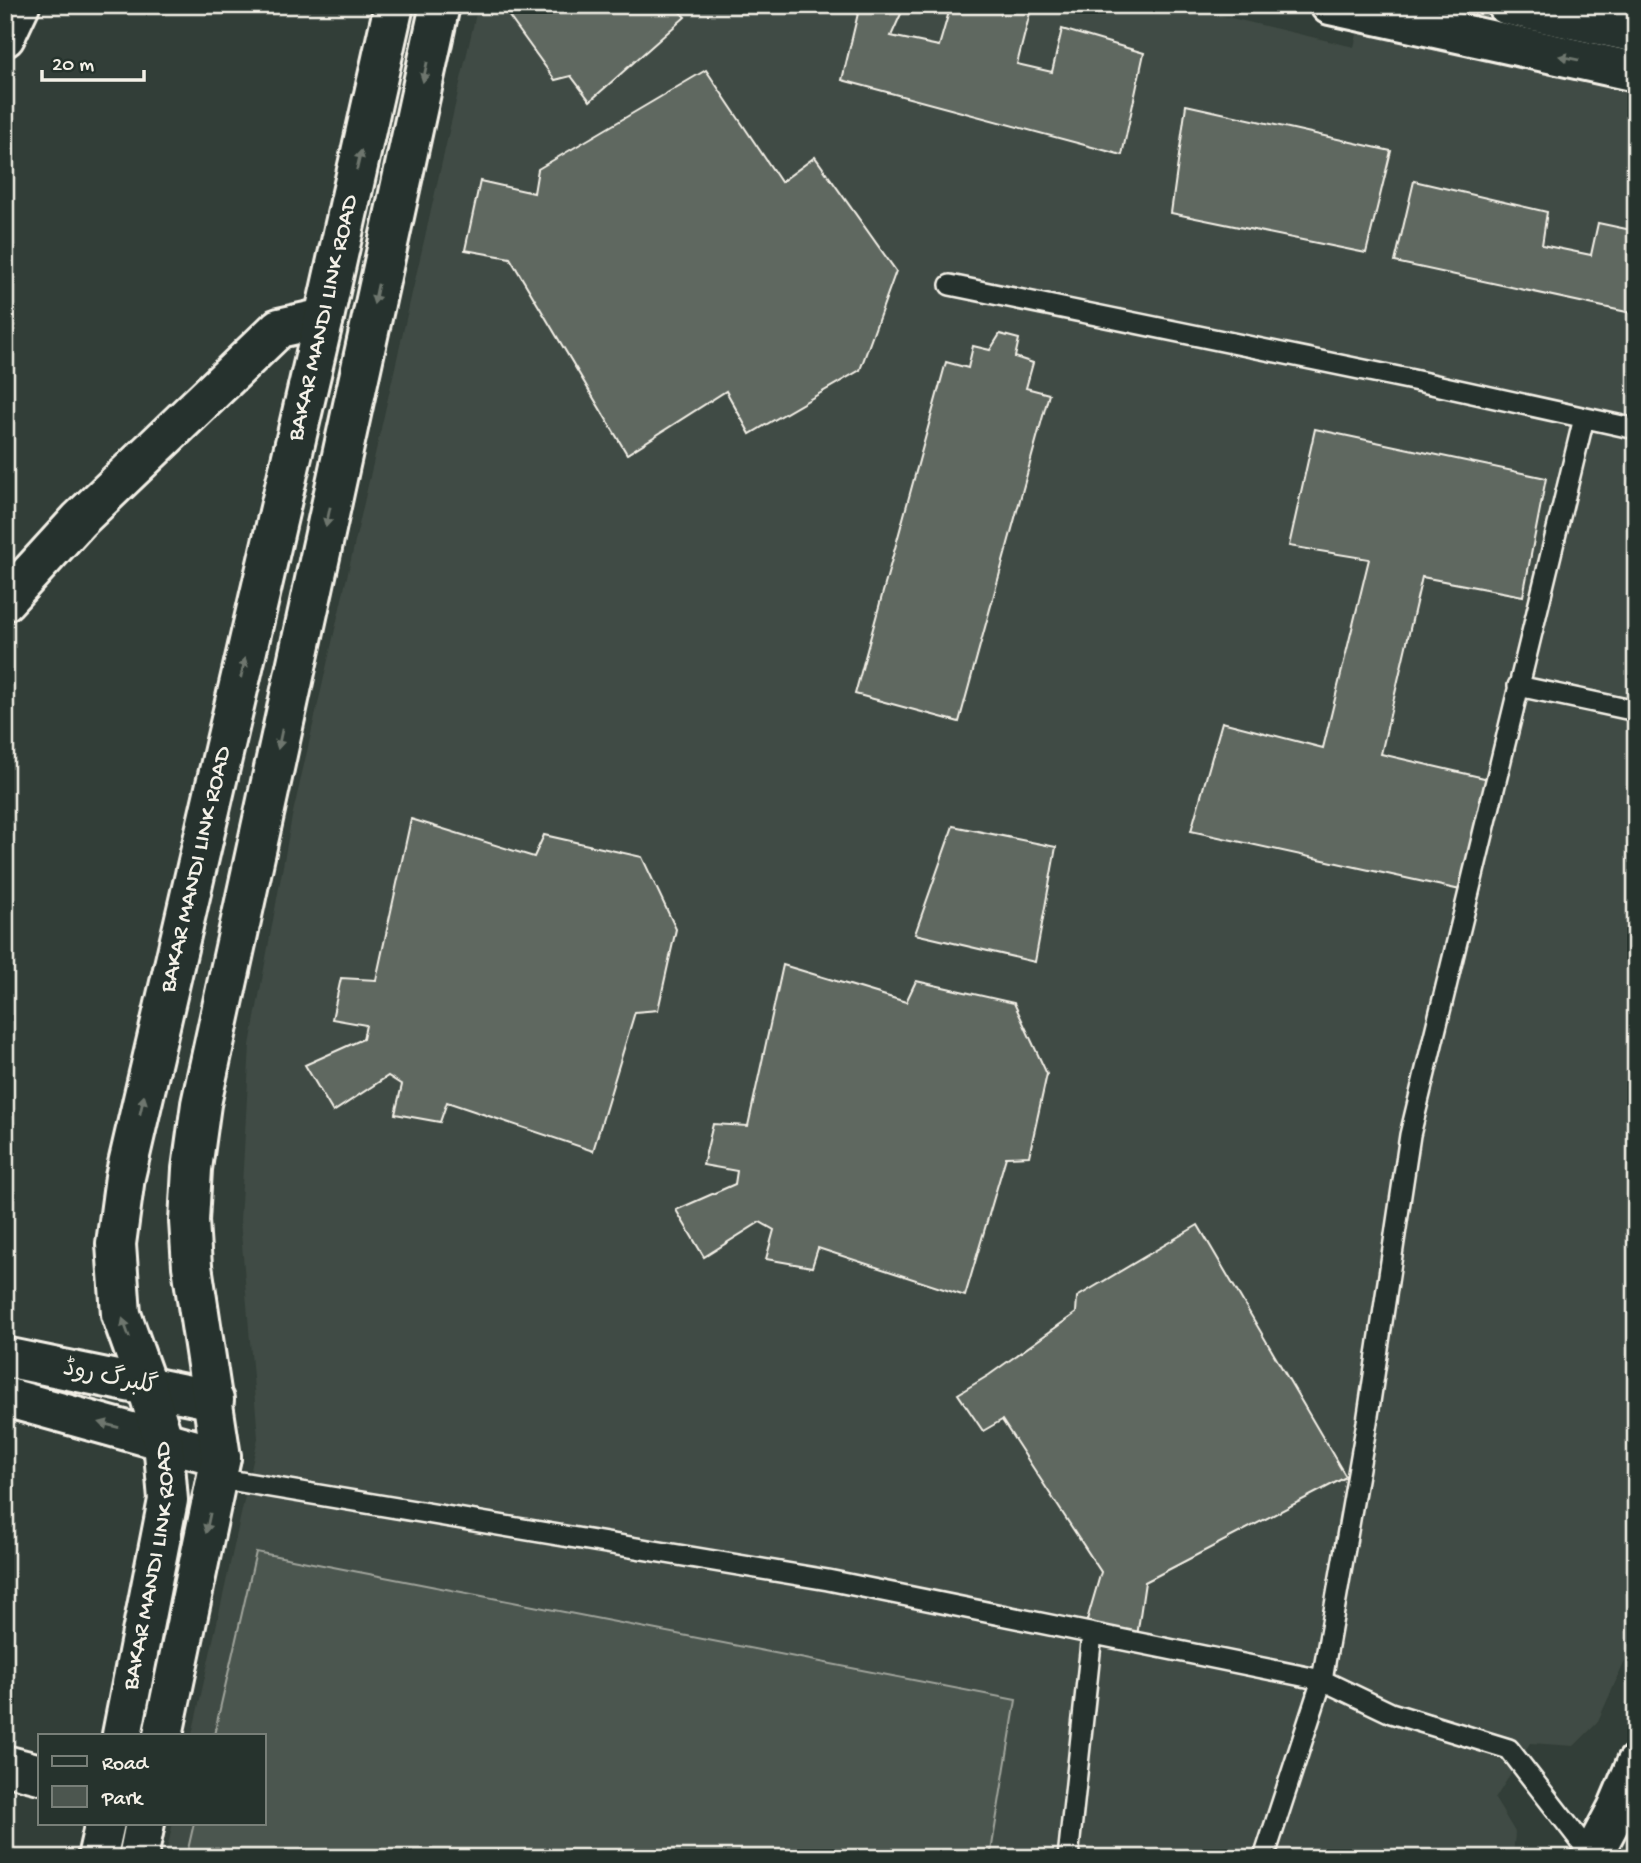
<svg xmlns="http://www.w3.org/2000/svg" width="1641" height="1863" font-family="'Gochi Hand','Playpen Sans Arabic',sans-serif">
<style>
.built{fill:#404b44}
.green{fill:#4c564f;stroke:#a0a49c;stroke-width:2}
.building{fill:#5f6861;stroke:#f4f1e8;stroke-width:2}
.lines{fill:none;stroke-linecap:round;stroke-linejoin:round}
.service-casing{stroke:#f4f1e8;stroke-width:24}
.minor-casing{stroke:#f4f1e8;stroke-width:44}
.secondary-casing{stroke:#f4f1e8;stroke-width:44}
.primary-casing{stroke:#f4f1e8;stroke-width:44}
.service{stroke:#26332d;stroke-width:19}
.minor{stroke:#26332d;stroke-width:38}
.secondary{stroke:#26332d;stroke-width:38}
.primary{stroke:#26332d;stroke-width:38}
.oneway{fill:#6e766e}
.labels{text-anchor:middle;dominant-baseline:central;stroke-width:5;stroke-linejoin:round;paint-order:stroke}
.street-label{font-size:24px;fill:#f4f1e8;stroke:#26332d}
</style>
<rect width="100%" height="100%" fill="#323e38"/>
<filter id="ink" filterUnits="userSpaceOnUse"><feTurbulence type="fractalNoise" baseFrequency=".0143" numOctaves="2"/><feDisplacementMap in="SourceGraphic" scale="14" xChannelSelector="R" yChannelSelector="G"/><feConvolveMatrix kernelMatrix="1 2 1 2 8 2 1 2 1" color-interpolation-filters="sRGB"/></filter>
<g filter="url(#ink)">
<path class="built" d="M 478,5 L 1176,5 L 1354,47 L 1364,5 L 1636,5 L 1636,1624 L 1626,1659 L 1597,1723 L 1574,1746 L 1530,1743 L 1495,1799 L 1515,1832 L 1513,1858 L 165,1858 L 173,1823 L 264,1823 L 264,1735 L 192,1735 L 258,1438 L 240,1220 L 250,1045 L 292,817 Z"/>
<path class="green" d="M 256,1552 L 1016,1700 L 990,1858 L 186,1858 L 194,1823 L 264,1823 L 264,1735 L 214,1735 Z"/>
<path class="building" d="M 519,5 L 673,5 L 685,17 L 590,101 L 571,76 L 555,80 L 508,15 Z
M 860,5 L 905,5 L 891,36 L 939,46 L 951,5 L 1032,5 L 1017,64 L 1052,72 L 1062,29 L 1144,53 L 1122,155 L 842,80 Z
M 706,70 L 781,182 L 815,157 L 896,271 L 860,370 L 750,434 L 726,391 L 627,454 L 510,258 L 465,250 L 480,181 L 534,193 L 538,169 Z
M 1186,105 L 1391,151 L 1366,253 L 1171,213 Z
M 1414,181 L 1547,212 L 1542,245 L 1591,255 L 1598,223 L 1636,231 L 1636,314 L 1395,262 Z
M 1000,334 L 1019,339 L 1015,357 L 1033,363 L 1026,388 L 1049,394 L 959,722 L 855,694 L 946,362 L 968,368 L 973,346 L 990,350 Z
M 1315,429 L 1546,478 L 1523,596 L 1422,577 L 1381,754 L 1493,780 L 1465,891 L 1191,831 L 1222,722 L 1323,748 L 1369,559 L 1289,546 Z
M 411,819 L 534,857 L 544,835 L 642,857 L 676,929 L 658,1010 L 635,1012 L 593,1151 L 447,1102 L 440,1122 L 395,1114 L 402,1085 L 388,1076 L 333,1112 L 305,1065 L 363,1039 L 366,1025 L 332,1019 L 341,978 L 376,980 Z
M 953,826 L 1056,847 L 1035,962 L 915,934 Z
M 783,965 L 906,1002 L 916,981 L 1014,1003 L 1047,1074 L 1029,1156 L 1006,1157 L 965,1296 L 818,1248 L 812,1267 L 766,1259 L 774,1230 L 760,1222 L 704,1257 L 676,1210 L 735,1184 L 737,1171 L 703,1165 L 713,1124 L 748,1126 Z
M 1198,1225 L 1346,1477 L 1145,1582 L 1137,1636 L 1085,1627 L 1101,1572 L 1002,1420 L 983,1431 L 958,1394 L 989,1375 L 1076,1313 L 1077,1297 Z"/>
<g class="lines">
<defs>
<path id="service" d="M 950,285 L 1413,380 L 1636,429
M 1518,686 L 1636,711
M 217,1478 L 828,1580 L 1322,1680 L 1391,1713 L 1509,1749 L 1592,1856
M 1068,1858 L 1092,1634
M 1264,1858 L 1322,1680 L 1367,1422 L 1410,1135 L 1584,418"/>
<path id="minor" d="M 5,37 L 20,5
M 5,601 L 79,520 L 279,328 L 324,318
M 5,1765 L 40,1774"/>
<g id="secondary">
<path d="M 1330,5 L 1636,72"/>
<path d="M 1507,5 L 1636,33"/>
<path d="M 5,1357 L 214,1400"/>
<path d="M 5,1397 L 221,1457"/>
<path id="s1" d="M 122,1735 L 168,1500 L 163,1440 L 147,1387 L 121,1314 L 116,1244 L 125,1177 L 324,318 L 394,5"/>
<path d="M 163,1735 L 221,1457 L 192,1266 L 189,1221 L 192,1169 L 201,1104 L 440,5"/>
<path d="M 97,1858 L 105,1823"/>
<path d="M 138,1858 L 145,1823"/>
</g>
<path id="primary" d="M 1591,1858 L 1617,1809 L 1636,1764"/>
</defs>
<use href="#service" class="service-casing"/>
<use href="#minor" class="minor-casing"/>
<use href="#secondary" class="secondary-casing"/>
<use href="#primary" class="primary-casing"/>
<use href="#service" class="service"/>
<use href="#minor" class="minor"/>
<use href="#secondary" class="secondary"/>
<use href="#primary" class="primary"/>
</g>
<defs><path id="oneway-solid" d="M-6-.8H1V-3.2L6.5 0L1 3.2V.8H-6Z" transform="scale(1.75)"/></defs>
<g class="oneway">
<use href="#oneway-solid" transform="translate(1569 58) rotate(-168)"/>
<use href="#oneway-solid" transform="translate(425 72) rotate(102)"/>
<use href="#oneway-solid" transform="translate(359 160) rotate(-77)"/>
<use href="#oneway-solid" transform="translate(376 294) rotate(102)"/>
<use href="#oneway-solid" transform="translate(328 517) rotate(102)"/>
<use href="#oneway-solid" transform="translate(243 668) rotate(-77)"/>
<use href="#oneway-solid" transform="translate(280 739) rotate(102)"/>
<use href="#oneway-solid" transform="translate(142 1105) rotate(-77)"/>
<use href="#oneway-solid" transform="translate(126 1328) rotate(-110)"/>
<use href="#oneway-solid" transform="translate(109 1425) rotate(-165)"/>
<use href="#oneway-solid" transform="translate(208 1523) rotate(102)"/>
</g>
</g>
<g class="labels">
<g class="street-label">
<text stroke="none"><textPath href="#s1" startOffset="1452">BAKAR MANDI LINK ROAD</textPath></text>
<text stroke="none"><textPath href="#s1" startOffset="886">BAKAR MANDI LINK ROAD</textPath></text>
<text transform="translate(110 1379) rotate(12)">گلبرگ روڈ</text>
<text stroke="none"><textPath href="#s1" startOffset="172">BAKAR MANDI LINK ROAD</textPath></text>
</g>
</g>
<rect width="1641" height="1863" fill="none" stroke="#26332d" stroke-width="28"/>
<rect x="14" y="14" width="1613" height="1835" fill="none" stroke="#f4f1e8" stroke-width="2.5" filter="url(#ink)"/>
<rect x="38" y="1734" width="228" height="91" fill="#26332d" stroke="#787f78" stroke-width="2"/>
<rect x="52" y="1756" width="35" height="10" fill="#26332d" stroke="#787f78" stroke-width="2"/>
<text x="102" y="1769" font-size="21" fill="#f4f1e8">Road</text>
<rect x="52" y="1786" width="35" height="21" fill="#4c564f" stroke="#787f78" stroke-width="2"/>
<text x="102" y="1804" font-size="21" fill="#f4f1e8">Park</text>
<path d="M42 70v10h102v-10" fill="none" stroke="#f4f1e8" stroke-width="3.5"/>
<text x="52" y="70" font-size="21" fill="#f4f1e8" stroke="#26332d" stroke-width="5" paint-order="stroke">20 m</text>
</svg>
